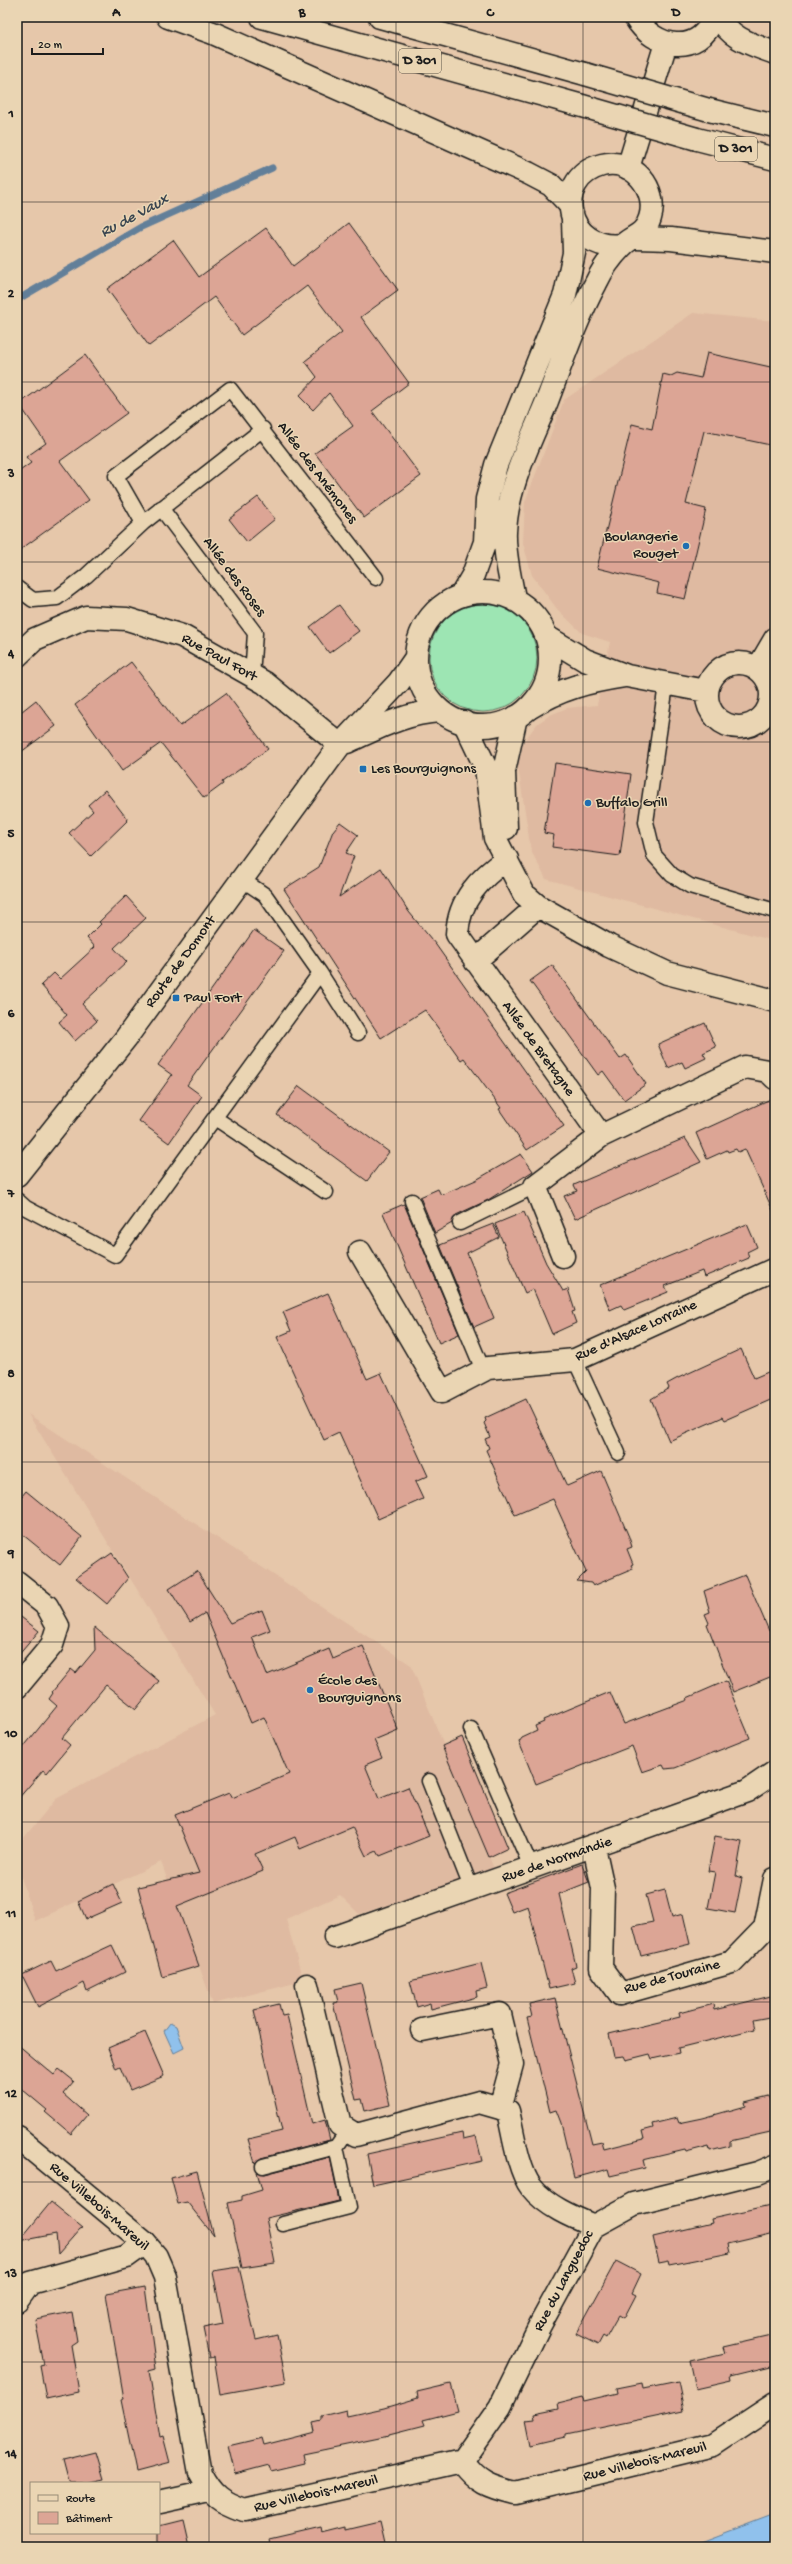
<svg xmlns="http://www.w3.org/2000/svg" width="792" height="2564" font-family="'Gochi Hand',sans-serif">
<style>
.built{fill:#dfbaa1}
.green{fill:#9de5b3;stroke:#5c8068}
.water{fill:#90c1ec;stroke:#627f99}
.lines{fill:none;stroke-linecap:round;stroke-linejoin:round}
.stream{stroke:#627f99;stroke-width:7}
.building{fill:#dca595;stroke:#1c1c1c}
.service-casing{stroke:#1c1c1c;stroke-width:17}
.minor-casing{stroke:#1c1c1c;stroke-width:25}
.secondary-casing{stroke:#1c1c1c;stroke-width:25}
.trunk-casing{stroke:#1c1c1c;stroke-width:25}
.service{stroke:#ead5b3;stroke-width:14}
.minor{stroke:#ead5b3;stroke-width:22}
.secondary{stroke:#ead5b3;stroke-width:22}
.trunk{stroke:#ead5b3;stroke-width:22}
.trunk-bridge-casing{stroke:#1c1c1c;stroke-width:25;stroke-linecap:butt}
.trunk-bridge{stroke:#ead5b3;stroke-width:22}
.grid{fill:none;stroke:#1c1c1c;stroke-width:1;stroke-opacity:0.55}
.poi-dot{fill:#1f6fb2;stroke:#ead5b3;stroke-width:1.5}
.labels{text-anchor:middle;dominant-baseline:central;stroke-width:3;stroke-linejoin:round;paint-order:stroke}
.shield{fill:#ead5b3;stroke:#5a5449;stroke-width:1}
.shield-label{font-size:14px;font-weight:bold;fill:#1c1c1c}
.street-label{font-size:15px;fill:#1c1c1c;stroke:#ead5b3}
.poi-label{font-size:15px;fill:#1c1c1c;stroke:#ead5b3;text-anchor:start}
.water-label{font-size:16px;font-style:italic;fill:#394550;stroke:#ead5b3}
.neatline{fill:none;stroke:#1c1c1c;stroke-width:1.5}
.grid-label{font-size:13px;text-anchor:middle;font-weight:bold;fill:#1c1c1c}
</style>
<rect width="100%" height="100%" fill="#e6c7aa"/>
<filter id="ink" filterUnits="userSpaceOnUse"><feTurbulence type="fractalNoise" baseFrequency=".025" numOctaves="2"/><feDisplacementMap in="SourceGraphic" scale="8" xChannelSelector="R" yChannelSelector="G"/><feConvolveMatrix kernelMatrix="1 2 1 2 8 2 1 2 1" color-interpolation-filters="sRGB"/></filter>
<g filter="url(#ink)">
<path class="built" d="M 693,313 L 775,321 L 775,941 L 546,879 L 531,851 L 518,766 L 524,741 L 537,724 L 550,715 L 567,708 L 597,705 L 610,642 L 582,633 L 557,609 L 532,575 L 523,543 L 525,502 L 564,400 Z
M 28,1414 L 411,1665 L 495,1871 L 359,1914 L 340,1895 L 286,1919 L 303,1981 L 213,2004 L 161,1862 L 35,1921 L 17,1864 L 17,1846 L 56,1799 L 215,1715 Z"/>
<path class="green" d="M429 658a54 54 0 1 1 108 0a54 54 0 1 1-108 0Z"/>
<path class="water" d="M 170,2023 L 176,2026 L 184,2048 L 174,2053 L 164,2031 Z
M 775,2513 L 775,2547 L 685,2547 Z"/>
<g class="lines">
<path class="stream" d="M 17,300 L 141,227 L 272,168"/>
</g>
<path class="building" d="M 349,223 L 398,290 L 361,317 L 409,383 L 372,411 L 421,476 L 364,518 L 315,453 L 353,426 L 329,393 L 313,410 L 299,396 L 317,377 L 305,361 L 342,332 L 307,286 L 242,335 L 214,297 L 149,346 L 107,289 L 173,240 L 199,277 L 266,228 L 293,266 Z
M 707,353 L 775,368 L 775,446 L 704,431 L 686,504 L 706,509 L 685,599 L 657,593 L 659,583 L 597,568 L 632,424 L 652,429 L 663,374 L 671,376 L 677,373 L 701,378 Z
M 85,355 L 127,413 L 60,461 L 89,500 L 17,552 L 17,473 L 31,463 L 26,457 L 46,443 L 19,404 Z
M 258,497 L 275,519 L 247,542 L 229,519 Z
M 339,605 L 359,631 L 329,653 L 310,627 Z
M 131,662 L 180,726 L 226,693 L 268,749 L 222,782 L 223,784 L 204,798 L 161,743 L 122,771 L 75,705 Z
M 36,700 L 56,726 L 17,755 L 17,715 Z
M 555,763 L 631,774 L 620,856 L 552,847 L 554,835 L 544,833 Z
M 105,790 L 128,820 L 91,856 L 69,833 L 93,811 L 88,805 Z
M 340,822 L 358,835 L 346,853 L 354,856 L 339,897 L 381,868 L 409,912 L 436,945 L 564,1126 L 527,1150 L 499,1109 L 501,1108 L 464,1058 L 461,1060 L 425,1010 L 381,1038 L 284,889 L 319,867 L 333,831 Z
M 126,896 L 146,918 L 114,948 L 127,962 L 82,1004 L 97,1021 L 75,1041 L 59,1022 L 67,1015 L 41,985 L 54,973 L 60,979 L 95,947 L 87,938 L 101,924 L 99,922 Z
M 254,930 L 284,951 L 187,1085 L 202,1096 L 169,1143 L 139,1121 L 172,1075 L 158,1065 Z
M 552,965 L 620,1059 L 626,1055 L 646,1084 L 624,1100 L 603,1071 L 598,1075 L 530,981 Z
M 705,1023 L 716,1047 L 703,1053 L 706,1058 L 685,1068 L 682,1062 L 668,1068 L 658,1044 Z
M 299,1086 L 389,1152 L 367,1181 L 277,1115 Z
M 775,1097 L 775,1215 L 745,1149 L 738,1152 L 736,1149 L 728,1152 L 727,1150 L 707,1159 L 696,1133 Z
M 685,1138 L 701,1162 L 575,1219 L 564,1196 L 577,1191 L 574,1185 Z
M 521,1154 L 533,1171 L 488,1200 L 456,1215 L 452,1223 L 435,1233 L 420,1197 L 438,1189 L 441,1195 L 476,1180 Z
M 404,1204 L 459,1334 L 439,1343 L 383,1213 Z
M 524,1212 L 546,1263 L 563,1291 L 568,1289 L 575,1311 L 572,1312 L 576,1323 L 552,1334 L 533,1289 L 525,1293 L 495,1224 Z
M 493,1224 L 499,1237 L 467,1253 L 494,1318 L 474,1327 L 440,1245 Z
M 747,1224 L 757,1247 L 747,1252 L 749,1258 L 704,1277 L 702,1271 L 665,1286 L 668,1292 L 624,1310 L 621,1305 L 610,1310 L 600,1285 Z
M 328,1293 L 367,1379 L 381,1373 L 428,1476 L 415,1482 L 423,1499 L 378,1519 L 339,1433 L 324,1440 L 277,1337 L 291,1331 L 283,1312 Z
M 741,1349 L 754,1378 L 775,1369 L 775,1398 L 725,1420 L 723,1417 L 669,1441 L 651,1399 L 669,1388 L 667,1384 L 676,1379 Z
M 526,1399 L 567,1486 L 601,1471 L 629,1537 L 632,1547 L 627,1549 L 633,1564 L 631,1565 L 633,1569 L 593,1586 L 591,1583 L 577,1581 L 586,1572 L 553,1499 L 515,1515 L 486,1450 L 489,1448 L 485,1439 L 490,1437 L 484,1423 L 486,1421 L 485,1418 Z
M 26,1491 L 82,1537 L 60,1565 L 17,1530 L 17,1502 Z
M 112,1553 L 128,1578 L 107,1604 L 76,1578 Z
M 197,1571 L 230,1623 L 262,1610 L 270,1630 L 252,1637 L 267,1675 L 329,1649 L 333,1659 L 363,1646 L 398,1730 L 374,1740 L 382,1758 L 365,1765 L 379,1799 L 408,1787 L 429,1836 L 380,1856 L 377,1851 L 366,1856 L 352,1827 L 300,1849 L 295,1837 L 255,1854 L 263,1871 L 177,1906 L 199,1966 L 162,1977 L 138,1887 L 199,1873 L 175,1815 L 229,1793 L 232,1798 L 289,1774 L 264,1717 L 251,1723 L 205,1613 L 190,1622 L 169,1589 Z
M 745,1575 L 769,1631 L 775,1629 L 775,1675 L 733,1692 L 707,1624 L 709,1623 L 705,1614 L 710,1612 L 704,1591 Z
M 17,1614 L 39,1631 L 17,1657 Z
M 94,1627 L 159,1681 L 136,1709 L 106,1685 L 62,1738 L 70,1745 L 47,1773 L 43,1770 L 17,1800 L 17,1755 L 57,1706 L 49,1699 L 53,1693 L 52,1692 L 71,1669 L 76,1673 L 95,1650 Z
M 726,1681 L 750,1738 L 675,1768 L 665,1769 L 663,1765 L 642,1772 L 632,1746 L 536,1784 L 519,1742 L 522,1738 L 537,1731 L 535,1726 L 544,1722 L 543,1720 L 610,1692 L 624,1724 L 688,1700 L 687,1698 Z
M 462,1737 L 508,1848 L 489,1857 L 442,1746 Z
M 715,1836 L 742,1841 L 736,1876 L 742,1878 L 735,1913 L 708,1908 L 715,1872 L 708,1871 Z
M 582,1864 L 589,1882 L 559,1894 L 576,1966 L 571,1968 L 575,1983 L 549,1989 L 528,1906 L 512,1912 L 504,1893 Z
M 113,1884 L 122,1903 L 86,1919 L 78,1901 Z
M 665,1890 L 672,1917 L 683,1914 L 690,1944 L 641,1956 L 633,1926 L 653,1922 L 646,1895 Z
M 112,1945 L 125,1972 L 87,1991 L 84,1983 L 38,2007 L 22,1975 L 51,1961 L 56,1971 Z
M 481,1963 L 487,1988 L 476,1991 L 477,1997 L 431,2009 L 430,2003 L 417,2007 L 410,1981 Z
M 361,1983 L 390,2105 L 365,2111 L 362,2099 L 356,2100 L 333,2003 L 338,2002 L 335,1989 Z
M 775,1995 L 775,2016 L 753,2020 L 755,2029 L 678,2048 L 679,2053 L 652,2059 L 650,2054 L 626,2060 L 624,2056 L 614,2057 L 609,2034 L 680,2017 L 679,2013 L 713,2004 L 714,2010 Z
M 555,1998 L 592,2144 L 602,2142 L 604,2149 L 644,2139 L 642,2131 L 653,2128 L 652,2124 L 677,2118 L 679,2123 L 703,2118 L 746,2106 L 745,2102 L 769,2096 L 771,2100 L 775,2100 L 775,2131 L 730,2141 L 730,2146 L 710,2151 L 709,2146 L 686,2152 L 685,2150 L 643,2160 L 645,2168 L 610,2176 L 608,2169 L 574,2178 L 561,2123 L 556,2110 L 550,2112 L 527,2018 L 532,2017 L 529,2004 Z
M 279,2004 L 282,2016 L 287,2015 L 312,2124 L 325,2120 L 330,2140 L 261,2158 L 255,2163 L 248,2139 L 282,2131 L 254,2010 Z
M 145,2032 L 164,2076 L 130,2090 L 120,2067 L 116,2069 L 108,2048 Z
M 17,2044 L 54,2075 L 59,2069 L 74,2081 L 63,2094 L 87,2115 L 71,2134 L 45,2112 L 47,2110 L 17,2085 Z
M 462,2133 L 463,2139 L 476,2136 L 482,2161 L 373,2185 L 367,2154 Z
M 330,2157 L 339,2201 L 266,2218 L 275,2263 L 242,2268 L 228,2203 L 242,2200 L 242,2196 L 262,2190 L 257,2172 L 265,2174 Z
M 197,2171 L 214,2236 L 187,2202 L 178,2204 L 171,2178 Z
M 51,2202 L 83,2228 L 80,2229 L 58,2254 L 56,2234 L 19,2241 Z
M 775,2205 L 775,2233 L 728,2244 L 730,2253 L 670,2265 L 669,2261 L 659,2263 L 653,2237 L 712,2223 L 711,2219 Z
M 616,2261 L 641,2274 L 632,2293 L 636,2295 L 624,2318 L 619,2315 L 606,2338 L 603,2336 L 598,2345 L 576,2334 Z
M 239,2267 L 256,2340 L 277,2335 L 286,2382 L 220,2394 L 214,2357 L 209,2358 L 203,2328 L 223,2324 L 213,2271 Z
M 145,2287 L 156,2369 L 149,2371 L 160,2437 L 163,2436 L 170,2463 L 136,2472 L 121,2400 L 124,2399 L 106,2294 Z
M 72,2312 L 77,2341 L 71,2345 L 79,2392 L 46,2399 L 40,2366 L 44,2365 L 35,2319 Z
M 775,2335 L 775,2365 L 730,2376 L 731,2381 L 696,2389 L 690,2361 L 725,2353 L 723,2347 Z
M 678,2382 L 684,2410 L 565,2435 L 565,2437 L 531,2445 L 526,2420 L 535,2419 L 534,2414 L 559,2409 L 558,2403 L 582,2397 L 584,2401 L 618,2393 L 617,2388 L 642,2383 L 643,2389 Z
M 451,2384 L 458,2411 L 423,2420 L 425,2425 L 390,2434 L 390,2436 L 303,2454 L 305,2463 L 271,2471 L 269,2465 L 235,2474 L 228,2446 L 262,2438 L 264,2445 L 315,2432 L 313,2422 L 322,2420 L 322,2416 L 346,2410 L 347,2416 L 384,2408 L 418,2398 L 417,2392 Z
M 96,2452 L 104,2479 L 85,2483 L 69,2483 L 63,2460 Z
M 183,2519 L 189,2545 L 159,2547 L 159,2525 Z
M 380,2521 L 386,2547 L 270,2547 L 269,2539 L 321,2527 L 322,2532 L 346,2526 L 346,2529 Z"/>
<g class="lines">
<defs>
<path id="service" d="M 161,508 L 255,633 L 252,676
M 143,523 L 263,429
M 17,588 L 33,600 L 57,598 L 86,576 L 143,523 L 116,476 L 230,389 L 376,578
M 666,685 L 646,822 L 654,855 L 672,875 L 690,886 L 775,911
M 320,973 L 358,1033
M 215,1118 L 326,1192
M 17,1200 L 26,1208 L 115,1255 L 320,973 L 265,895 L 241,879
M 412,1201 L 483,1370
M 460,1223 L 535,1186
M 575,1360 L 618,1453
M 471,1729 L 532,1869
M 429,1781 L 472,1890
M 263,2166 L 336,2147 L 341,2140
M 283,2224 L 349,2207 L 336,2147"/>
<path id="minor" d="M 547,637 L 585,660 L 627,676 L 706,691
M 17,656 L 35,639 L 86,617 L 127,619 L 182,636 L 265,683 L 340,745
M707 695a32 32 0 1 1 64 0a32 32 0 1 1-64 0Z
M 758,668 L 775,639
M 529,708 C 562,688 587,682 625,676
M 464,722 L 486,768 L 495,838 L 524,894 L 538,906 L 609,946 L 667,973 L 775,1001
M 506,828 L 504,771 L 516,717
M 507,859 C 480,878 459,899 457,934 L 601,1136 L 745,1067 L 768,1071 L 775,1078
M 475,961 L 538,906
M 360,1252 L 442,1392 L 488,1368 L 575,1360 L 775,1269
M 563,1256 L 535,1186 L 601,1136
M 17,1582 L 47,1606 L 58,1626 L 52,1645 L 17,1687
M 594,1847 L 603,1888 L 601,1968 L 620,1994 L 732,1962 L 765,1928 L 775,1879
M 335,1937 L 747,1791 L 775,1772
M 307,1985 L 340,2125 L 356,2135 L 479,2102 L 500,2108 L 512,2064 L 500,2014 L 422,2030
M 500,2108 L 508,2111 C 513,2132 518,2170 531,2187 C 546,2206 572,2217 594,2226
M 17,2137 L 145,2243 L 156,2256 L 165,2277 L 200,2473 C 212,2496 221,2502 244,2510 L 462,2461 C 478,2483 490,2487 515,2493 L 713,2445 L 775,2404
M 17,2301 L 30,2283 L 127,2256 L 145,2243
M 462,2461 L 500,2407 L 540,2325 L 594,2226 L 634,2204 L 758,2173 L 775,2166
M 159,2502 L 209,2491"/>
<path id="secondary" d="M 635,17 C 654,49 699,57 714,17
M 628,168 L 666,43
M416 659a67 67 0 1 1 134 0a67 67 0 1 1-134 0Z
M 462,594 L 473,575 L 485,542 L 487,499 L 496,465 L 565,295 L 574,253 L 573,220
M 514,598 C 510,577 504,554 505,532 C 507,486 530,443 547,401 C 562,362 576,320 596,283 C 602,270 612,256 622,246 C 632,235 644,237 650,218 C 659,189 632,157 602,165 C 550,179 566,253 623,245
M 347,742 C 378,728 405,713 440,711
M 17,1175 L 126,1038 L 340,745 L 399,682 L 415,659"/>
<path id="trunk" d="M 168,17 L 213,33 L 528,173 L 551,185 L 570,205
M 262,17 L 579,105
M 380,17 L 585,74
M 720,17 C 729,39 754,45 775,53
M 709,110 L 775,126
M 697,139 L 775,159
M 636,238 L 671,239 L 775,252"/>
</defs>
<use href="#service" class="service-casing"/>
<use href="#minor" class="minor-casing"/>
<use href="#secondary" class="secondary-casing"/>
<use href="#trunk" class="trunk-casing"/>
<use href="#service" class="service"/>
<use href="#minor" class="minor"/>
<use href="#secondary" class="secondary"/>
<use href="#trunk" class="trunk"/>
<defs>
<path id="trunk-bridge" d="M 585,74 L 709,110
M 579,105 L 697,139"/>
</defs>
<use href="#trunk-bridge" class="trunk-bridge-casing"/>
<use href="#trunk-bridge" class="trunk-bridge"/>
</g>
</g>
<path class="grid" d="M 209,17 L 209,2547M 396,17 L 396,2547M 583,17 L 583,2547M 17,202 L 775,202M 17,382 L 775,382M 17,562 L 775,562M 17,742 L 775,742M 17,922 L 775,922M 17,1102 L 775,1102M 17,1282 L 775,1282M 17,1462 L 775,1462M 17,1642 L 775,1642M 17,1822 L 775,1822M 17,2002 L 775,2002M 17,2182 L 775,2182M 17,2362 L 775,2362"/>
<g class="poi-dot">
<circle cx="686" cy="546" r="4"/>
<rect x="359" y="765" width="8" height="8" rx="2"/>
<circle cx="588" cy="803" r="4"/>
<rect x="172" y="994" width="8" height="8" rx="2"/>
<circle cx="310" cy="1690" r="4"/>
</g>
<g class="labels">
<g class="shield">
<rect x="399" y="49" width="42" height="24" rx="3"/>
<rect x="715" y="137" width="42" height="24" rx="3"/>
</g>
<g class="shield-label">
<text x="420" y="61">D 301</text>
<text x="736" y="149">D 301</text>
</g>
<g class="street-label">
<text transform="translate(317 473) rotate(53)">Allée des Anémones</text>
<text transform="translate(234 577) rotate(53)">Allée des Roses</text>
<text transform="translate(219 658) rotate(29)">Rue Paul Fort</text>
<text transform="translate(181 962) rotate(-54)">Route de Domont</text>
<text transform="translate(538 1049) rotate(54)">Allée de Bretagne</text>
<text transform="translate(636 1331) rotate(-24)">Rue d'Alsace Lorraine</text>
<text transform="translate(557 1860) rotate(-19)">Rue de Normandie</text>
<text transform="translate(672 1977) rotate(-15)">Rue de Touraine</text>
<text transform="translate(99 2207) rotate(41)">Rue Villebois-Mareuil</text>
<text transform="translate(564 2281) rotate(-62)">Rue du Languedoc</text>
<text transform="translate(645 2462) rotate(-14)">Rue Villebois-Mareuil</text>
<text transform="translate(316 2494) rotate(-13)">Rue Villebois-Mareuil</text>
</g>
<g class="poi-label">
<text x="678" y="537" text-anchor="end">Boulangerie<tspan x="678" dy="17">Rouget</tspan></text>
<text x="371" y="769">Les Bourguignons</text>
<text x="596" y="803">Buffalo Grill</text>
<text x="184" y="998">Paul Fort</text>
<text x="318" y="1681">École des<tspan x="318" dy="17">Bourguignons</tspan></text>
</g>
<g class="water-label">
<text transform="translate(135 217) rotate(-28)">Ru de Vaux</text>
</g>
</g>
<rect width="792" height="2564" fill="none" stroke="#ead5b3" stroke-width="44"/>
<rect x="30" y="2482" width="130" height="52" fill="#ead5b3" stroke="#988b77"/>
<rect x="38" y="2495" width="20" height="6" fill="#ead5b3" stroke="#988b77"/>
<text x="66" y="2502" font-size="12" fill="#1c1c1c">Route</text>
<rect x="38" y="2512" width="20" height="12" fill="#dca595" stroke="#988b77"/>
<text x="66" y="2522" font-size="12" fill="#1c1c1c">Bâtiment</text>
<path d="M32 48v6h71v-6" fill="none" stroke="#1c1c1c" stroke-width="2"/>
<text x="38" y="48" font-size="12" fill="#1c1c1c" stroke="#ead5b3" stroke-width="3" paint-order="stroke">20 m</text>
<rect x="22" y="22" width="748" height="2520" class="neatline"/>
<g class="grid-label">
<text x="116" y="16">A</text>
<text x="302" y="16">B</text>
<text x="490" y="16">C</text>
<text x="676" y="16">D</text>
<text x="11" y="117">1</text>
<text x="11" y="297">2</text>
<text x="11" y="477">3</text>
<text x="11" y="657">4</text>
<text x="11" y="837">5</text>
<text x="11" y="1017">6</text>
<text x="11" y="1197">7</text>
<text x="11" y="1377">8</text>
<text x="11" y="1557">9</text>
<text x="11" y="1737">10</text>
<text x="11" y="1917">11</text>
<text x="11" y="2097">12</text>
<text x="11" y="2277">13</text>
<text x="11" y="2457">14</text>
</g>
</svg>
